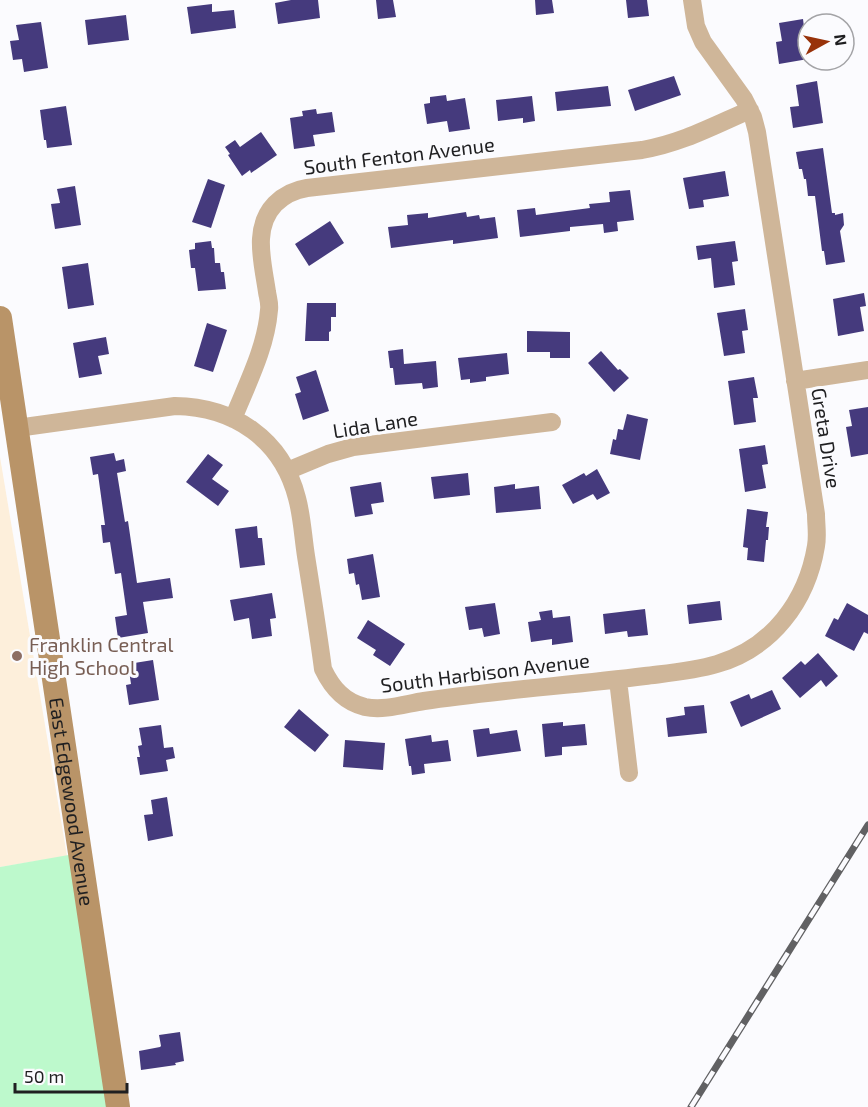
<svg xmlns="http://www.w3.org/2000/svg" width="868" height="1107" font-family="'Exo 2',sans-serif">
<style>
.education{fill:#fdefdb}
.green{fill:#bdf9cc}
.building{fill:#453a7d}
.lines{fill:none;stroke-linecap:round;stroke-linejoin:round}
.street{stroke:#cfb699;stroke-width:18}
.secondary{stroke:#b99468;stroke-width:24}
.rail-casing{stroke:#616163;stroke-width:7}
.rail{stroke:#fbfbfe;stroke-width:4.5;stroke-dasharray:14;stroke-linecap:butt}
.education-dot{fill:#8d6e63;stroke:#fbfbfe;stroke-width:2}
.labels{text-anchor:middle;dominant-baseline:central;stroke-width:6;stroke-linejoin:round;paint-order:stroke}
.street-label{font-size:20px;fill:#1f1f21;stroke:#fbfbfe}
.education-label{font-size:20px;fill:#785e54;stroke:#fbfbfe;text-anchor:start}
</style>
<rect width="100%" height="100%" fill="#fbfbfe"/>
<path class="education" d="M 0,457 L 67,856 L 0,867 Z"/>
<path class="green" d="M 80,853 L 114,1107 L 0,1107 L 0,867 Z"/>
<path class="building" d="M 291,0 L 318,0 L 320,18 L 278,24 L 275,3 Z
M 376,0 L 393,0 L 396,17 L 378,19 Z
M 535,0 L 552,0 L 554,13 L 536,15 Z
M 626,0 L 647,0 L 649,16 L 628,18 Z
M 212,4 L 212,12 L 234,10 L 236,28 L 191,34 L 187,7 Z
M 126,15 L 129,40 L 88,45 L 85,20 Z
M 803,19 L 808,59 L 779,64 L 776,42 L 782,41 L 779,23 Z
M 41,22 L 48,68 L 24,72 L 22,59 L 13,60 L 10,41 L 19,40 L 16,25 Z
M 674,76 L 681,95 L 635,111 L 628,90 Z
M 817,81 L 823,123 L 793,128 L 790,107 L 799,106 L 796,85 Z
M 608,86 L 611,106 L 557,111 L 555,92 Z
M 446,95 L 447,101 L 465,98 L 470,129 L 449,132 L 447,121 L 427,124 L 424,104 L 430,103 L 430,97 Z
M 532,96 L 535,121 L 523,123 L 523,118 L 498,121 L 496,100 Z
M 66,106 L 72,145 L 47,148 L 46,140 L 44,140 L 40,110 Z
M 316,109 L 317,114 L 332,112 L 335,132 L 313,135 L 315,146 L 294,149 L 290,118 L 303,116 L 302,111 Z
M 261,132 L 277,155 L 251,173 L 250,170 L 242,176 L 228,155 L 230,154 L 225,147 L 235,140 L 240,147 Z
M 823,148 L 832,213 L 835,213 L 835,215 L 843,213 L 844,225 L 840,231 L 845,262 L 826,265 L 824,251 L 822,251 L 815,196 L 808,196 L 806,179 L 804,179 L 802,169 L 799,169 L 796,152 Z
M 725,171 L 729,196 L 703,200 L 704,207 L 689,209 L 683,178 Z
M 208,179 L 225,185 L 211,228 L 192,222 Z
M 75,186 L 81,225 L 55,229 L 51,204 L 60,203 L 57,189 Z
M 630,190 L 634,220 L 617,222 L 618,231 L 604,233 L 603,224 L 570,227 L 570,231 L 520,237 L 517,210 L 535,208 L 536,215 L 590,208 L 589,204 L 610,202 L 609,192 Z
M 466,212 L 467,217 L 479,215 L 480,219 L 495,217 L 498,238 L 453,244 L 453,240 L 391,248 L 388,227 L 408,225 L 407,215 L 428,213 L 428,218 Z
M 330,221 L 344,243 L 309,266 L 295,244 Z
M 211,241 L 212,248 L 214,248 L 215,263 L 220,263 L 221,272 L 224,272 L 226,289 L 198,291 L 195,268 L 191,268 L 189,250 L 195,249 L 195,243 Z
M 735,241 L 738,261 L 732,262 L 735,285 L 714,288 L 711,258 L 698,260 L 696,246 Z
M 88,263 L 94,305 L 68,309 L 62,267 Z
M 864,293 L 866,306 L 860,307 L 864,331 L 838,336 L 833,299 Z
M 307,303 L 336,303 L 336,317 L 331,317 L 331,331 L 329,332 L 329,341 L 305,341 Z
M 745,309 L 748,330 L 742,331 L 745,353 L 724,356 L 717,313 Z
M 207,323 L 227,330 L 213,372 L 194,366 Z
M 527,331 L 570,332 L 570,358 L 550,358 L 550,352 L 527,352 Z
M 106,337 L 109,354 L 98,356 L 102,374 L 79,378 L 73,343 Z
M 403,349 L 404,364 L 436,361 L 438,387 L 423,389 L 422,383 L 395,385 L 393,368 L 390,368 L 388,351 Z
M 601,351 L 618,370 L 620,369 L 629,378 L 614,392 L 588,363 Z
M 507,353 L 509,374 L 486,377 L 486,381 L 470,383 L 470,379 L 461,380 L 458,358 Z
M 316,370 L 329,411 L 303,420 L 295,394 L 301,392 L 296,377 Z
M 754,377 L 758,398 L 753,398 L 756,422 L 734,425 L 728,381 Z
M 868,407 L 868,454 L 851,457 L 846,427 L 852,426 L 849,410 Z
M 627,414 L 648,419 L 640,460 L 610,454 L 613,439 L 616,440 L 618,429 L 623,430 Z
M 765,445 L 768,464 L 762,465 L 766,488 L 745,492 L 739,449 Z
M 114,453 L 116,461 L 124,459 L 126,471 L 117,473 L 125,522 L 128,521 L 137,583 L 170,578 L 173,598 L 143,602 L 148,633 L 118,638 L 115,617 L 127,615 L 121,573 L 115,574 L 110,542 L 103,543 L 101,525 L 105,525 L 98,474 L 93,475 L 90,457 Z
M 208,454 L 223,465 L 212,479 L 229,491 L 218,506 L 186,482 Z
M 597,469 L 610,493 L 597,500 L 593,494 L 573,504 L 562,485 L 584,473 L 586,476 Z
M 468,473 L 470,495 L 434,499 L 431,477 Z
M 381,482 L 384,502 L 371,504 L 373,514 L 355,517 L 350,487 Z
M 515,484 L 515,489 L 539,486 L 541,509 L 496,513 L 494,487 Z
M 747,509 L 768,512 L 766,527 L 769,527 L 768,540 L 766,540 L 764,562 L 747,560 L 748,548 L 743,547 Z
M 257,526 L 258,538 L 262,538 L 265,565 L 240,568 L 235,529 Z
M 373,554 L 380,597 L 362,600 L 359,584 L 356,585 L 354,573 L 349,574 L 347,559 Z
M 272,593 L 276,618 L 270,619 L 272,636 L 252,639 L 249,618 L 234,621 L 230,600 Z
M 720,601 L 722,620 L 689,624 L 687,605 Z
M 495,603 L 500,634 L 484,637 L 482,628 L 469,630 L 465,607 Z
M 847,603 L 868,615 L 868,634 L 864,632 L 854,651 L 825,636 L 834,618 L 838,620 Z
M 645,609 L 648,635 L 628,637 L 627,631 L 605,634 L 603,614 Z
M 552,610 L 553,618 L 570,616 L 573,642 L 552,645 L 552,639 L 531,642 L 528,622 L 541,620 L 539,612 Z
M 368,620 L 405,644 L 390,666 L 373,655 L 376,650 L 357,638 Z
M 818,653 L 838,676 L 826,687 L 821,680 L 800,698 L 782,678 L 801,661 L 805,665 Z
M 153,660 L 159,700 L 129,705 L 126,685 L 131,684 L 128,664 Z
M 772,690 L 781,709 L 741,727 L 730,702 L 749,694 L 751,699 Z
M 704,705 L 707,733 L 668,737 L 666,718 L 685,715 L 684,707 Z
M 299,709 L 329,735 L 315,752 L 284,727 Z
M 563,722 L 563,726 L 585,724 L 587,745 L 562,747 L 562,755 L 545,757 L 542,724 Z
M 161,725 L 164,748 L 173,747 L 175,758 L 166,760 L 168,771 L 140,775 L 137,757 L 140,757 L 138,746 L 142,745 L 139,728 Z
M 489,728 L 490,734 L 517,730 L 521,751 L 477,757 L 473,730 Z
M 431,735 L 432,742 L 448,740 L 451,761 L 424,764 L 425,773 L 412,775 L 411,766 L 409,766 L 405,739 Z
M 345,740 L 385,743 L 383,770 L 343,767 Z
M 167,797 L 173,836 L 148,841 L 144,815 L 153,814 L 151,800 Z
M 180,1032 L 184,1061 L 175,1063 L 176,1065 L 141,1070 L 139,1051 L 160,1047 L 161,1046 L 159,1035 Z"/>
<g class="lines">
<path class="street" d="M 795,381 L 868,370
M 233,419 C 247,384 266,348 269,310 C 270,304 268,298 267,292 C 263,263 252,228 275,204 C 284,195 294,190 307,188 L 642,150 C 682,143 713,126 750,110
M 17,428 L 175,406 C 234,407 282,439 297,498 C 302,516 303,537 306,556 C 312,594 318,631 323,669 C 332,688 344,702 365,707 C 384,711 405,704 424,701 C 451,697 478,694 505,691 C 552,686 598,682 645,676 C 669,673 694,671 717,664 C 772,648 807,601 816,546 C 818,535 816,525 816,514 L 757,132 L 753,117 L 744,99 L 703,42 L 696,26 L 692,0
M 287,471 L 328,454 L 353,447 L 552,422
M 618,680 L 629,773"/>
<path class="secondary" id="s1" d="M 0,318 L 118,1107"/>
<defs>
<path id="rail" d="M 691,1107 L 868,825"/>
</defs>
<use href="#rail" class="rail-casing"/>
<use href="#rail" class="rail"/>
</g>
<circle class="education-dot" cx="17" cy="656" r="6"/>
<g class="labels">
<g class="street-label">
<text transform="translate(399 155) rotate(-7)">South Fenton Avenue</text>
<text transform="translate(375 424) rotate(-9)">Lida Lane</text>
<text transform="translate(827 438) rotate(81)">Greta Drive</text>
<text transform="translate(485 672) rotate(-7)">South Harbison Avenue</text>
<text stroke="none"><textPath href="#s1" startOffset="489">East Edgewood Avenue</textPath></text>
</g>
<g class="education-label">
<text x="29" y="644">Franklin Central<tspan x="29" dy="23">High School</tspan></text>
</g>
</g>
<g transform="translate(826 42) rotate(82)"><circle r="28" fill="#fbfbfe" stroke="#a3a3a6" stroke-width="1.5"/>
<path d="M0-4.5L10 22L0 15L-10 22Z" fill="#98320a"/>
<text y="-9" font-size="16" font-weight="bold" text-anchor="middle" fill="#1f1f21">N</text>
</g>
<path d="M15 1083v9h112v-9" fill="none" stroke="#1f1f21" stroke-width="3"/>
<text x="24" y="1083" font-size="18" fill="#1f1f21" stroke="#fbfbfe" stroke-width="4.5" paint-order="stroke">50 m</text>
</svg>
